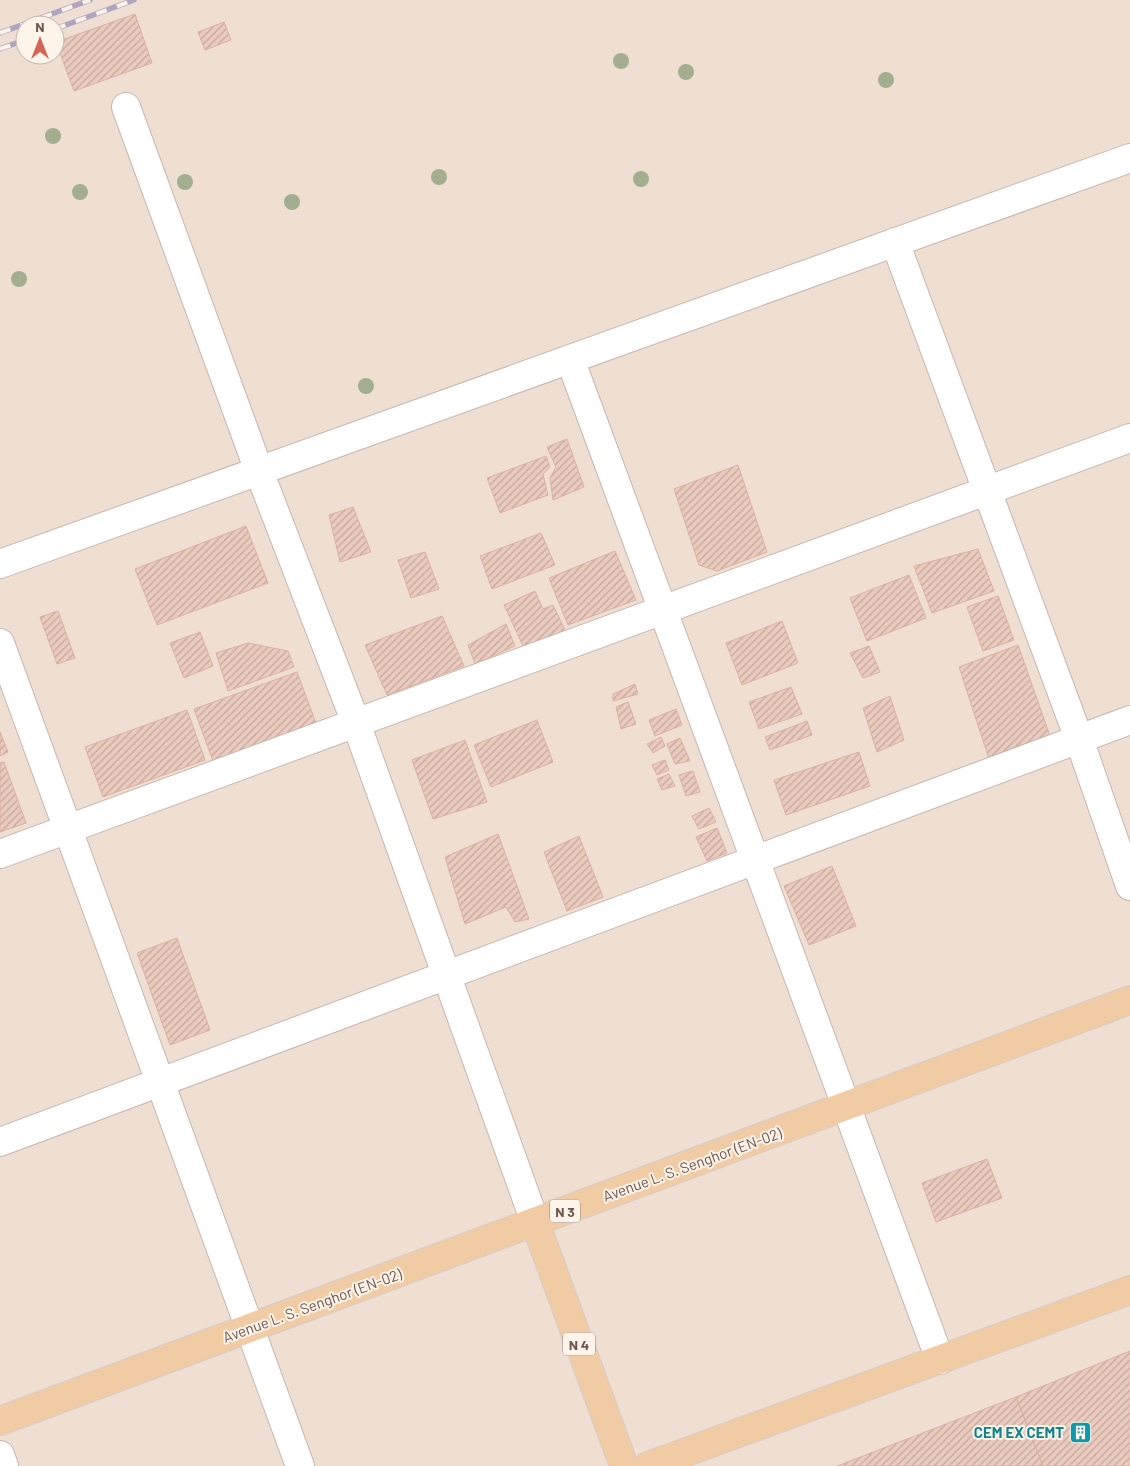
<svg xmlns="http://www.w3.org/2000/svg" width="1130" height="1466" font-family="Barlow,sans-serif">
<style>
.residential{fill:#efdfd3;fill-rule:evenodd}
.building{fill:url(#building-hatch);stroke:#dbb1a1}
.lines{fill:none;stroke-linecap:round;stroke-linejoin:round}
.minor-casing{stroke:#c8b5ac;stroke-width:30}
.major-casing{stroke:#d4ccca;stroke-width:30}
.minor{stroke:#fff;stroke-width:28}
.major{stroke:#f0cba4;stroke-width:28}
.rail-casing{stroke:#b0a4c0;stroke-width:5.5}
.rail{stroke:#fcf3e9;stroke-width:4;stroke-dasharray:11;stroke-linecap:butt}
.tree{fill:#a3ad8f}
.labels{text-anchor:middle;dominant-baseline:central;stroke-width:4;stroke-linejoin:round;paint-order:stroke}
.shield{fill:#fcf3e9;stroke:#99847c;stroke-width:1}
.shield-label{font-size:14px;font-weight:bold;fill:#6e554d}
.street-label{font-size:15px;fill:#6e554d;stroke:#fcf3e9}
.culture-label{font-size:15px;font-weight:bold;fill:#0d838f;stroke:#fcf3e9;text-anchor:end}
</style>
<defs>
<pattern id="building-hatch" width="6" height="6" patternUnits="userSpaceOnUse" patternTransform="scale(1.25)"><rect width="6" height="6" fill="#ebcbbf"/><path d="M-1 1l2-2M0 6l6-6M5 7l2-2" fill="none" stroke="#c3a89d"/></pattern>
</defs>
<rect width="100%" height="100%" fill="#f9eee4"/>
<path class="residential" d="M 0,0 L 1130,0 L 1130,1466 L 0,1466 ZM 25,25 L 55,25 L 55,55 L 25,55 Z"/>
<path class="building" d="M 135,14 L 152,63 L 74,91 L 56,42 Z
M 224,22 L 231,40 L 205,50 L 198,32 Z
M 567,439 L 584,487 L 553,500 L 550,478 L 556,467 L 547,447 Z
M 546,456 L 550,467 L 543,474 L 548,495 L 500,513 L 487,478 Z
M 738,465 L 767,552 L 717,571 L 699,565 L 674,489 Z
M 353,507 L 371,552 L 340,562 L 329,515 Z
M 246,526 L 268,583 L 157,625 L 135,569 Z
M 541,533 L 555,565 L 492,589 L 480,556 Z
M 978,549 L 994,591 L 932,613 L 914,566 Z
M 615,551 L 636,600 L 568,625 L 549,578 Z
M 425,552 L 439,589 L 411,598 L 398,560 Z
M 909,575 L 926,618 L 867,641 L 850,598 Z
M 535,591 L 543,609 L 553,605 L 566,632 L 524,648 L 504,605 Z
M 998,596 L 1014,640 L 983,651 L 967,607 Z
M 58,611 L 75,658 L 57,664 L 40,617 Z
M 442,616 L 464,666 L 387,695 L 365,645 Z
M 782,621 L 798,663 L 742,685 L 726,643 Z
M 506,624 L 515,646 L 475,664 L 468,645 Z
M 200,632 L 213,666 L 184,678 L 170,643 Z
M 248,643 L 288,651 L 294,667 L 228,691 L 216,653 Z
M 1018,645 L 1050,736 L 989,759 L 959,667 Z
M 869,646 L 880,672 L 863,678 L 850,653 Z
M 297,672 L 316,723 L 213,761 L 194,709 Z
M 635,684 L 638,694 L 613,701 L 613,694 Z
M 791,687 L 802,714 L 759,729 L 749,702 Z
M 890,696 L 904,740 L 877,752 L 863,708 Z
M 628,702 L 636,724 L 621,729 L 616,707 Z
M 676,709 L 682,725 L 655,736 L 649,720 Z
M 187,710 L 205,760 L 103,797 L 85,747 Z
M 537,720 L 553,762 L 491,787 L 474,745 Z
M 807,721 L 812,735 L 770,750 L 765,737 Z
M 0,732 L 8,752 L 0,756 Z
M 661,737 L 665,746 L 653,753 L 647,744 Z
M 680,738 L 690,761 L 675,764 L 667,744 Z
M 465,740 L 487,802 L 433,819 L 412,760 Z
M 859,752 L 870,786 L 786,815 L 774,780 Z
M 665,760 L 669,770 L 657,775 L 652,765 Z
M 4,762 L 26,823 L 0,832 L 0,763 Z
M 693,771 L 700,792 L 686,796 L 679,775 Z
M 669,774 L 675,786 L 662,790 L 657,779 Z
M 709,808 L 716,822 L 699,829 L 692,816 Z
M 717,828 L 727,853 L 707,861 L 696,837 Z
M 498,834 L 529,919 L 515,922 L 506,907 L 465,924 L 445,857 Z
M 579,836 L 603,897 L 567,911 L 544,852 Z
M 832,866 L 856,926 L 809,945 L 784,886 Z
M 177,938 L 210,1030 L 170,1045 L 137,953 Z
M 987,1159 L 1002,1198 L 936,1222 L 922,1183 Z
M 1130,1351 L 1130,1466 L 1043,1466 L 1016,1397 Z
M 1016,1397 L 1043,1466 L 837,1466 Z"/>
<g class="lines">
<defs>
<path id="minor" d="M 126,107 L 259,471 L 356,723 L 535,1222
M 895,242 L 1079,739 L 1130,886
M 570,359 L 940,1360
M 0,564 L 1130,158
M 0,643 L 300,1466
M 0,854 L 1130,438
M 0,1142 L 1130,720
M 0,1455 L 4,1466"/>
<path id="major" d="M 535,1222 L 624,1466
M 0,1421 L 1130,1000
M 648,1466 L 1130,1290"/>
</defs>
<use href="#minor" class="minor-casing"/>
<use href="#major" class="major-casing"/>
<use href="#minor" class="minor"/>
<use href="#major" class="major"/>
<defs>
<path id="rail" d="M 55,29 L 134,0
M 0,33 L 90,0
M 0,49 L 25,40"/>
</defs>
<use href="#rail" class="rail-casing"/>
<use href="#rail" class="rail"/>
</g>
<g class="tree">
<circle cx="621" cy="61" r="8"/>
<circle cx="686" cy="72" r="8"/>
<circle cx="886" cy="80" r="8"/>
<circle cx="53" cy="136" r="8"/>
<circle cx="439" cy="177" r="8"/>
<circle cx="641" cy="179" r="8"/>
<circle cx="185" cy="182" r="8"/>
<circle cx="80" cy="192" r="8"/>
<circle cx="292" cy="202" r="8"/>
<circle cx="19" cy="279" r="8"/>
<circle cx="366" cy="386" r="8"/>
</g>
<defs>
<symbol id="building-square" viewBox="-11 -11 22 22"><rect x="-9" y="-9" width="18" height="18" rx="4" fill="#0f9aa8" stroke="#fcf3e9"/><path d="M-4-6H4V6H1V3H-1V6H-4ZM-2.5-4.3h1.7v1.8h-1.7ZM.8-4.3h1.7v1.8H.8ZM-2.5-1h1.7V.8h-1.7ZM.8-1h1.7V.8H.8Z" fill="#fff"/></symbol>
</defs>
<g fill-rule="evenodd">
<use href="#building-square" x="1068" y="1420" width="25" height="25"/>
</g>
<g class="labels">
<g class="shield">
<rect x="550" y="1199.5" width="30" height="23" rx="4"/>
<rect x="563" y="1332.5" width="32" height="23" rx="4"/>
</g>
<g class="shield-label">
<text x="565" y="1211">N 3</text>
<text x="579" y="1344">N 4</text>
</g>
<g class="street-label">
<text transform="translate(692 1164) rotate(-20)">Avenue L. S. Senghor (EN-02)</text>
<text transform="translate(312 1305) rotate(-20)">Avenue L. S. Senghor (EN-02)</text>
</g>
<g class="culture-label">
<text x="1064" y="1432">CEM EX CEMT</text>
</g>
</g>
<g transform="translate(40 40)"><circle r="24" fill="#fcf3e9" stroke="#c3b4ab"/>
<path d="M0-4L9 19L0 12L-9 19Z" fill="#d46558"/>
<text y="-8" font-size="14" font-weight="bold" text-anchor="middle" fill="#6e554d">N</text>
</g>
</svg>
